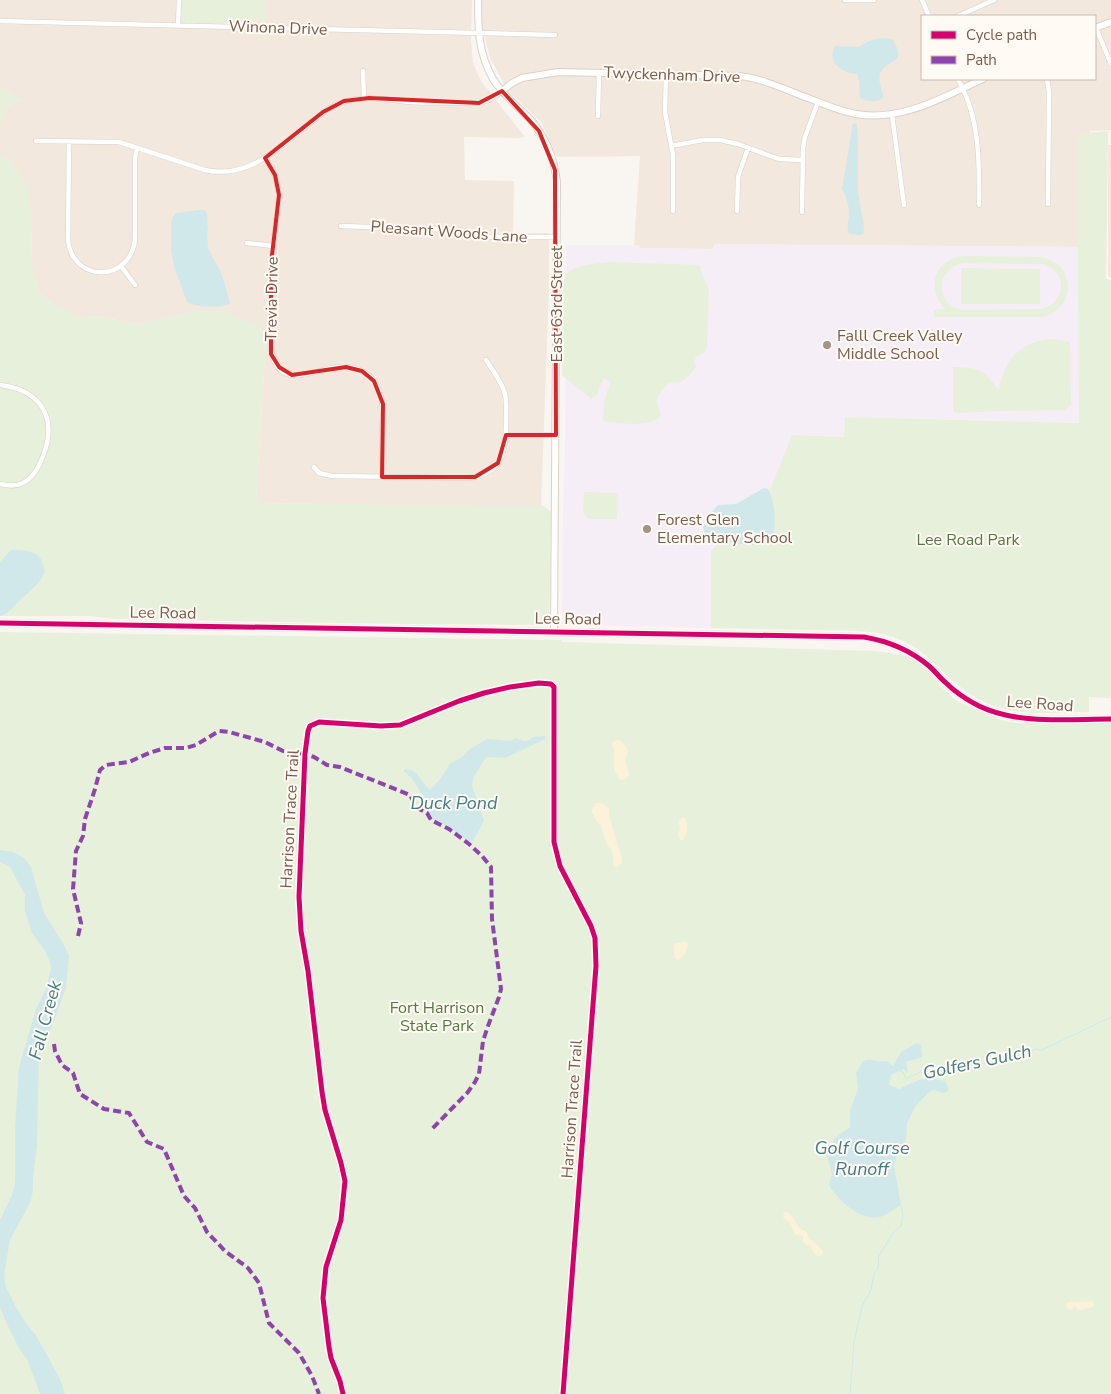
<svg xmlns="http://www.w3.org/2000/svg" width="1111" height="1394" font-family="'Nunito Sans',sans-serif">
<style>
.residential{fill:#f2e8de;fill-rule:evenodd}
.commercial{fill:#f6e8e1}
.education{fill:#f6eef6}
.green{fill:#e7f0db;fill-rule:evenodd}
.sand{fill:#fbf2d9}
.water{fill:#d0e8ea}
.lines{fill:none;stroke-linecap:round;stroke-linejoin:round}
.stream{stroke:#d0e8ea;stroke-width:1}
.street-casing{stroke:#d7d1cb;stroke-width:5.5}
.secondary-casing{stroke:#d9d2cb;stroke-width:8}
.street{stroke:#fefefd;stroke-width:4.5}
.secondary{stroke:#fefefd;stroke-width:6}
.quiet{stroke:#8e44ad;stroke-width:4;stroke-dasharray:8 4;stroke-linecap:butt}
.cycleway-casing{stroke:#fffaf3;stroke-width:8}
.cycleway{stroke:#d6006c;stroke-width:5}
.marked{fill:none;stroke:#d62828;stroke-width:4;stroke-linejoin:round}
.poi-dot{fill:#a69286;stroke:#fffaf3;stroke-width:2}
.labels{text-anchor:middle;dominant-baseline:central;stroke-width:4;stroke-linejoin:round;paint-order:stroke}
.street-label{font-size:16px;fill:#7a5c4d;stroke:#fffaf3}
.poi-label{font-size:16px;fill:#7a5c4d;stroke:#fffaf3;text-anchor:start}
.park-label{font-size:16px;fill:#537a41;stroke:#fffaf3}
.water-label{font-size:18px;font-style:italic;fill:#437c86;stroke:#fffaf3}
</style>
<rect width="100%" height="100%" fill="#f9f5f0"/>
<path class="residential" d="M 0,0 L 181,0 L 179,20 L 197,23 L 252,24 L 253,19 L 266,21 L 266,0 L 472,0 L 471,42 L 473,63 L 481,81 L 525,137 L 518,138 L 464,137 L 465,180 L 514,181 L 513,233 L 549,233 L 549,285 L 541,507 L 256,503 L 266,340 L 258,326 L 221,311 L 192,312 L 140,324 L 93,316 L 80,318 L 53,305 L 39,292 L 31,265 L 32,221 L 12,163 L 0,156 L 0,123 L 7,107 L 21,100 L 9,93 L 0,86 Z
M 481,0 L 1111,0 L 1111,130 L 1090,131 L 1088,247 L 715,244 L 712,249 L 639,248 L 639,245 L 634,245 L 640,156 L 557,157 L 541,122 L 509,92 L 491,60 L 482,28 ZM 922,16 L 1095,16 L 1095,79 L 922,79 Z"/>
<path class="commercial" d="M 1108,145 L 1111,145 L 1111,277 L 1108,277 Z"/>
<path class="education" d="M 715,244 L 1088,247 L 1089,423 L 845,417 L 844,437 L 792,435 L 771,487 L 711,551 L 711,628 L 562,624 L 563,507 L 565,451 L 566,245 L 639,245 L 640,248 L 712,249 Z"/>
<path class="green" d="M 181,0 L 266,0 L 266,21 L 254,19 L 252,24 L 197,23 L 179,20 Z
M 0,86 L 9,93 L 21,100 L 7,107 L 0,123 Z
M 1108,131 L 1106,279 L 1111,280 L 1111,698 L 1089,697 L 1089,712 C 1035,713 997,720 953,681 C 935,665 920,646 896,638 C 871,629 843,631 817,630 C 782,629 746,629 711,628 L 711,551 L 771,487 L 792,435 L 844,437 L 845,417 L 1079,423 L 1077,134 Z
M 0,156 L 12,163 L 27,184 L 32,221 L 31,265 L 39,292 L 53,305 L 80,318 L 93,316 L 140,324 L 192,312 L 222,311 L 258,326 L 266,340 L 256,503 L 544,506 L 551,512 L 549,623 L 539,625 L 408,624 L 114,619 L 90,616 L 0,616 Z
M 963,256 L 1038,257 C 1075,260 1079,307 1043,317 L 934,317 L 934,310 L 945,309 C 926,289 934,259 963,256 ZM 964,263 L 1044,264 C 1068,273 1066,300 1043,309 L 964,310 C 934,306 934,268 964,263 Z
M 608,262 L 700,265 C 701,275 706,281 709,290 L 707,345 L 705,353 L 696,357 L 694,361 L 696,367 C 692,372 688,378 682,381 C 678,383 674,382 670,383 C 664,386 660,393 658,398 C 655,406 662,410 660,417 C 644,428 621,423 603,421 L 604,402 L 610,382 L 604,378 L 599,387 L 597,395 L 591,399 L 562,375 L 563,287 L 566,273 C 578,265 593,264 608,262 Z
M 961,268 L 1040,269 L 1040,304 L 961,304 Z
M 1051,339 L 1061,340 L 1070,342 L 1071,405 L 1065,410 L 999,411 L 957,413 L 953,411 L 953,367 C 979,367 983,370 999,390 C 1004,360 1020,342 1051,339 Z
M 584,492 L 618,493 L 617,519 L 589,519 L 583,512 Z
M 0,632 L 562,640 L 562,642 L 875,651 L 903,655 L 916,660 L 930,672 L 941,687 L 957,701 L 1004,721 L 1018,723 L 1111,722 L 1111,1394 L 0,1394 Z"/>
<path class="sand" d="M 616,740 L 622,741 L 628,751 L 625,760 L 629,773 L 628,777 L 623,780 L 619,779 L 614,769 L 614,750 L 612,744 L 613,741 Z
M 596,803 L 602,803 L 609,808 L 609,815 L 622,859 L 622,863 L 617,867 L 613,866 L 613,853 L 606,843 L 601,825 L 598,823 L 592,813 L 592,809 Z
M 682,817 L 685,818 C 689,826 687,831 684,839 L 681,841 L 678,835 L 680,828 L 679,820 Z
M 685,941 L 688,943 C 686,951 686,957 677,960 L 674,956 L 674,944 Z
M 784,1212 L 790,1213 L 799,1228 L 807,1232 L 809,1239 C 815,1242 819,1245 823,1252 L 822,1255 L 818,1257 L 814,1253 L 810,1245 L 806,1245 L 803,1242 L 803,1236 L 795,1234 L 790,1223 L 783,1217 Z
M 1071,1301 L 1079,1302 L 1092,1301 L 1094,1305 L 1091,1308 C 1082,1307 1081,1314 1074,1306 L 1071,1310 C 1067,1309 1066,1307 1066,1303 Z"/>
<path class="water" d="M 880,38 L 892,39 C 896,45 899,50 898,58 C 877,71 876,74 884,97 C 878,103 867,102 860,98 L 859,81 L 857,74 C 842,73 826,62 835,46 L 858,47 L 869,41 Z
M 853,123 L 857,124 C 859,146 857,168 858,190 C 859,205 864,218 864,233 L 861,235 L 849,234 C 846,228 849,220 849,213 C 849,205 846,195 842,189 Z
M 199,210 L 204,210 L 207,213 L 208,229 L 207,232 L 208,248 L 222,275 L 230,303 C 223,309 196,307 187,302 L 174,266 L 171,249 L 171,222 L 173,217 L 176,213 Z
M 764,488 L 768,489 C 776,503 775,524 774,539 C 758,551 764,525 742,533 L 743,534 L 754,538 L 755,542 L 754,545 C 739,545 724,540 708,542 L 702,525 L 707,524 L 712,512 L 718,505 L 736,504 Z
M 11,550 C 24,550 40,550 43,565 C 44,568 45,571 44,573 C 42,582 28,593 21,599 C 14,606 9,614 0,616 L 0,562 Z
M 545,736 L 545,739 L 505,758 L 486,757 L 474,776 L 472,786 L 484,821 L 473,841 L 468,841 L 453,830 L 431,817 L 426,808 L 431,804 C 419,795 416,778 404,772 L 404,770 C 418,767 420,782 430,790 C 436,785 446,772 449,764 L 462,757 L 470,749 L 487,739 L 511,741 L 515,738 L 525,741 L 529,740 L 533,737 Z
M 0,850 L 13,852 L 24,858 L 31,867 L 44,913 L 64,945 L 69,955 L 66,988 L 53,1024 L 39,1055 L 37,1146 L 33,1178 L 33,1189 L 31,1201 L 10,1240 L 4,1275 L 6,1287 L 15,1305 L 27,1325 L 35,1334 L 42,1346 L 61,1381 L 65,1394 L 40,1394 L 27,1359 L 20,1350 L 6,1322 L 0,1307 L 0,1220 L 13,1193 L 15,1182 L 15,1128 L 19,1067 L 36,1009 L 45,991 L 51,970 L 50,962 L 45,951 L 32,933 L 25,911 L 25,895 L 10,867 L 0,862 Z
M 917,1043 L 921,1045 L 922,1057 L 906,1062 L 908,1073 L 903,1069 L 891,1075 L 889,1085 L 899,1089 C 918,1080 923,1076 945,1081 L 949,1090 L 944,1093 L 933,1090 L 928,1093 L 915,1107 L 907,1123 L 906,1140 L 897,1155 L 894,1166 L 901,1205 C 894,1209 887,1215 880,1217 C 862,1222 837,1200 829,1185 L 832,1174 L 827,1154 L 835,1138 L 850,1127 L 850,1110 L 858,1089 L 856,1073 L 863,1061 C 875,1057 876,1064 887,1061 L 893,1066 L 901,1052 Z"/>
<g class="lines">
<path class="stream" d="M 900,1071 L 903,1072 L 906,1079 L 920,1072 L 959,1069 L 1020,1055 L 1028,1055 L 1035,1049 L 1042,1050 L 1111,1017
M 850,1394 L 854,1343 L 862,1306 L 871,1290 L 874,1274 L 878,1268 L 879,1256 L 891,1236 L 901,1226 L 903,1215 L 901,1205"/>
<defs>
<path id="street" d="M 845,0 L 874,0
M 922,0 L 929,16
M 958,16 L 994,0
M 0,21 L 555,35
M 178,25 L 179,0
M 1096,28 L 1111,64
M 363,71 L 364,98
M 666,74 L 665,112 L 673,155 L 673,211
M 958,79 C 962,87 966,95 969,104 C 980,136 979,172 979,205
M 1047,79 L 1049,92 L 1048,204
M 892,115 L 904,205
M 598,116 L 599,72
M 36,141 L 119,142 L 205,170 C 249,180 279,147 311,122 C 322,113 332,105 346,101 C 367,95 389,100 411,102 C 426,103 441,102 456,103 C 466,103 477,104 486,101 C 493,99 497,95 502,91
M 69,141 L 68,241 C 74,284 131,282 135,239 L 135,158 L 137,148
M 671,146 L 703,140 L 720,140 L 738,144 L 779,159 L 803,160
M 265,158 L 275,175 L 279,195 L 271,264 L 271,349 C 278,392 312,370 339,367 C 348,366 356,368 364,372 C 372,377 378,385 380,393 C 385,406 382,421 382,435 C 382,449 382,463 382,477
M 737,211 L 738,177 L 748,148
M 802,212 L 803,148 L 805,137 L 818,102
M 341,226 L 459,230 L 489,237 L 557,237
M 247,243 L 273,246
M 121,266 L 135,285
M 0,385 C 41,390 58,418 43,456 C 39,467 33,478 23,483 C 15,487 8,486 0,484
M 506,435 L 556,435
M 314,467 L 319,473 L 332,476 L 469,478 C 504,474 506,449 506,421 C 506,412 507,402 505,394 C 502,382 493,371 486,360"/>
<path id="secondary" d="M 478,0 C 478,29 478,52 493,79 C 502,94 517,106 530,119 C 546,137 554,158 557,182 L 554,632
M 1095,28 L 1111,22
M 502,91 L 512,83 L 522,78 L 558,72 L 739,76 C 762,78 786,90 808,98 C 824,104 839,111 856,114 C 902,122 943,97 983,79
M 0,623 L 864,637 C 888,641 910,650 929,666 C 935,671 939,677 945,682 C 955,692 967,700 979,706 C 1018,725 1069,719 1111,719"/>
</defs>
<use href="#street" class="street-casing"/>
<use href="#secondary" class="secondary-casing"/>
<use href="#street" class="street"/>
<use href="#secondary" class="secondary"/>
<path class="quiet" d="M 78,936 L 81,923 L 73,889 L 76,851 L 83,836 L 85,819 L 95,789 L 100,770 L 106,765 L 129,762 L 149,753 L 165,748 L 186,748 L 196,745 L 219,731 L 229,732 L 265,742 L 283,751 L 305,754 L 314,757 L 327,765 L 340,767 L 410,795 L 417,808 L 427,813 L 431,820 L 449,829 L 469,844 L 482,856 L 491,867 L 492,919 L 501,989 L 499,997 L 488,1026 L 483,1041 L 479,1074 L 475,1082 L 468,1092 L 432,1129
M 54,1044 L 55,1051 L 62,1065 L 73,1073 L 80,1094 L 104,1109 L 129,1113 L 147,1142 L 164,1149 L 184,1196 L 195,1208 L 207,1232 L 225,1251 L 248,1268 L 259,1283 L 269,1323 L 299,1353 L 312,1376 L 319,1394"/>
<defs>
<path id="cycleway" d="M 0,623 L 864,637 C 888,641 910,650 929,666 C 935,671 939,677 945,682 C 955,692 967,700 979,706 C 1018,725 1069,719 1111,719
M 343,1394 L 340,1381 L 331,1358 L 329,1347 L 323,1298 L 326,1267 L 341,1220 L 345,1181 L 341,1163 L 325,1110 L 322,1092 L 308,971 L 301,931 L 299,897 L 305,754 L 308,731 L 310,726 L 319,722 L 381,726 L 400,725 L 459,701 L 484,693 L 510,687 L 539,683 L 551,684 L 554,687 L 554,842 L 560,866 L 591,926 L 595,938 L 596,966 L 563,1394"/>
</defs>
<use href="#cycleway" class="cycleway-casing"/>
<use href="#cycleway" class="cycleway"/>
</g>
<path class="marked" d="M 502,91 L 539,131 L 555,170 L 556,435 L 506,435 L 498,463 L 475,477 L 382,477 L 383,404 L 374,381 L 362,371 L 346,367 L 292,375 L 279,367 L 271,354 L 271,264 L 279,195 L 275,175 L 265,158 L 323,112 L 344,101 L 369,98 L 479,103 Z"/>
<g class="poi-dot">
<circle cx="827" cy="345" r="5"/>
<circle cx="647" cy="529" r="5"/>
</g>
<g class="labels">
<g class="street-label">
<text transform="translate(278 28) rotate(2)">Winona Drive</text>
<text transform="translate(672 75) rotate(2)">Twyckenham Drive</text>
<text transform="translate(449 232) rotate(4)">Pleasant Woods Lane</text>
<text transform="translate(272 299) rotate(-89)">Trevia Drive</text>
<text transform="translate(557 304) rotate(-90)">East 63rd Street</text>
<text transform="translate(163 613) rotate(1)">Lee Road</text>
<text transform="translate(568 619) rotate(1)">Lee Road</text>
<text transform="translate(1040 704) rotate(4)">Lee Road</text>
<text transform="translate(290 819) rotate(-87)">Harrison Trace Trail</text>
<text transform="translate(572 1109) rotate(-86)">Harrison Trace Trail</text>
</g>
<g class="poi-label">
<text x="837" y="336">Falll Creek Valley<tspan x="837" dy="18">Middle School</tspan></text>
<text x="657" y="520">Forest Glen<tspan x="657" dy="18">Elementary School</tspan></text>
</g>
<g class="park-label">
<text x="968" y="540">Lee Road Park</text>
<text x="437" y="1008">Fort Harrison<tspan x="437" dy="18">State Park</tspan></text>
</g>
<g class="water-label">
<text x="454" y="803">Duck Pond</text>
<text transform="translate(45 1020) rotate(-75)">Fall Creek</text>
<text transform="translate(977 1062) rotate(-12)">Golfers Gulch</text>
<text x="862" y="1148">Golf Course<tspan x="862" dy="21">Runoff</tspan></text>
</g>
</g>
<rect x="921" y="15" width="175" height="65" fill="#fffaf3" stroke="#cabbb1"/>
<rect x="931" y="31" width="25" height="8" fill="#d6006c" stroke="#cabbb1"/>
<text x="966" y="40" font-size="15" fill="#7a5c4d">Cycle path</text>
<rect x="931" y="56" width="25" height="8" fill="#8e44ad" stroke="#cabbb1"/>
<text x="966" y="65" font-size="15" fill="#7a5c4d">Path</text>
</svg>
